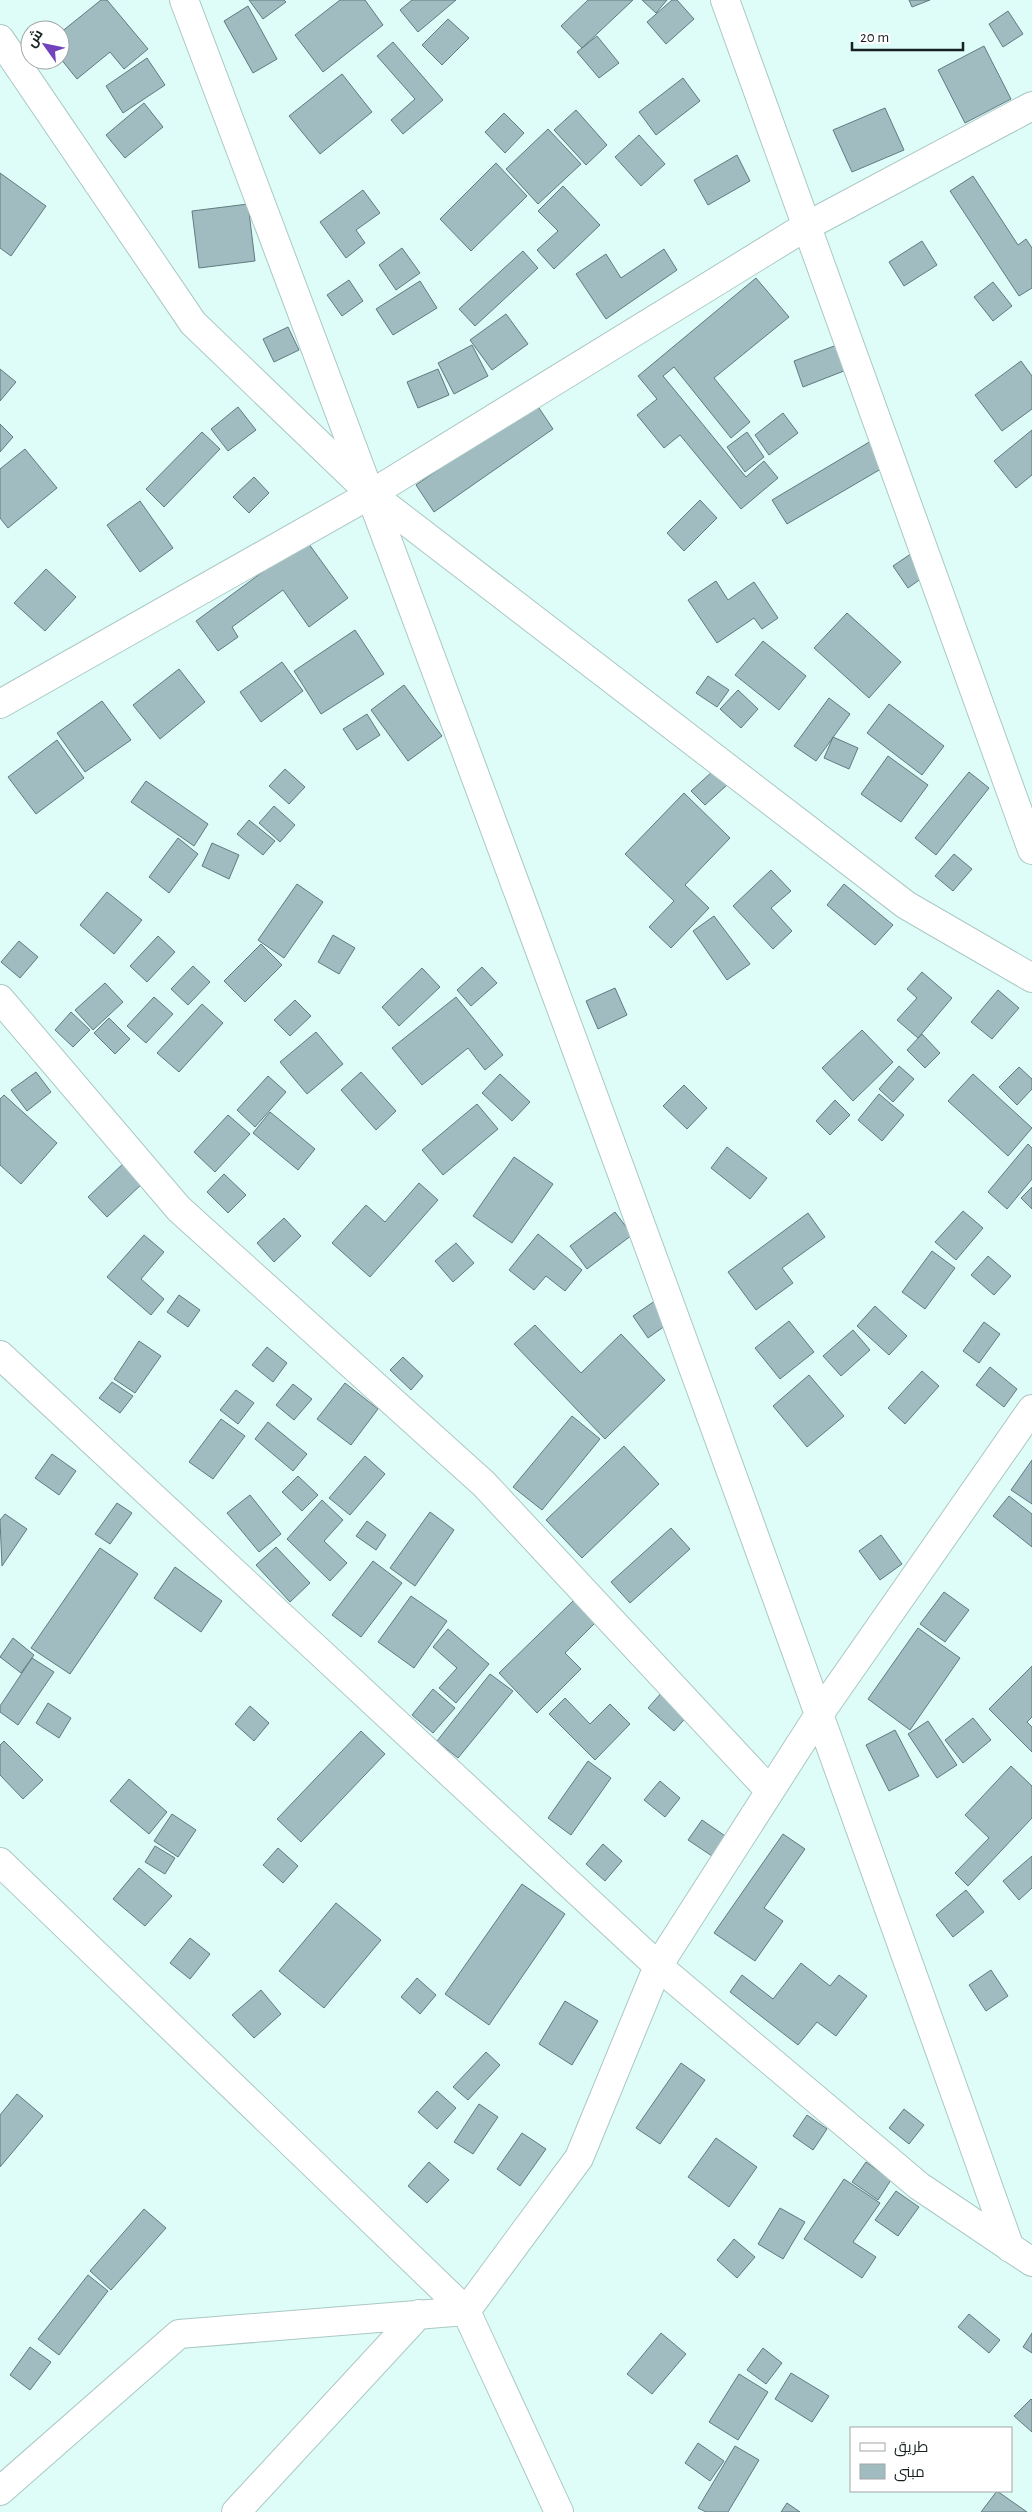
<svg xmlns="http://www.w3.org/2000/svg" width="1032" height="2512" font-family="'Alegreya Sans',Cairo,sans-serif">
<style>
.building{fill:#a0bcc1;stroke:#617b80}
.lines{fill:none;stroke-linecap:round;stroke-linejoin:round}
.minor-casing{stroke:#abc8c4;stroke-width:30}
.tertiary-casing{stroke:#abc8c4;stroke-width:30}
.minor{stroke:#fff;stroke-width:28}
.tertiary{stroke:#fff;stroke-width:28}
</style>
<rect width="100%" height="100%" fill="#defcf8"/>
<path class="building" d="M 101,0 L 107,0 L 148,49 L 124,69 L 110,52 L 77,79 L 60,58 L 60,33 Z
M 249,0 L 284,0 L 286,2 L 263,19 Z
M 340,0 L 365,0 L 383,25 L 323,72 L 295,35 Z
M 412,0 L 456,0 L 418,32 L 400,10 Z
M 588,0 L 633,0 L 582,48 L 561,26 Z
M 642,0 L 667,0 L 656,13 Z
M 672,0 L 677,0 L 694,19 L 666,44 L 647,22 Z
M 909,0 L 930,0 L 912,7 Z
M 248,6 L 277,59 L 253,73 L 224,21 Z
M 1008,11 L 1023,34 L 1003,47 L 989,24 Z
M 448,19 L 469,38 L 442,65 L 422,45 Z
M 597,36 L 619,63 L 599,78 L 577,52 Z
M 393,42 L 443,100 L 403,134 L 391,120 L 415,99 L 377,56 Z
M 984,46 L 1011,99 L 965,123 L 938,70 Z
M 147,58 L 165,85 L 123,113 L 106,86 Z
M 342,74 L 372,112 L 320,154 L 289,116 Z
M 683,78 L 700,101 L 656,135 L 639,112 Z
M 144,103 L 163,127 L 125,158 L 106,135 Z
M 885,108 L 904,150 L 852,172 L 833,130 Z
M 576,110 L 607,145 L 586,165 L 554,130 Z
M 504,113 L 524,133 L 505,153 L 485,132 Z
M 548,129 L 581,164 L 538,204 L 506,169 Z
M 639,135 L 665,164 L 641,186 L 615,157 Z
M 737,155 L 750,181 L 708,205 L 694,180 Z
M 496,163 L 527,196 L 471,251 L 440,219 Z
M 0,173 L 46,206 L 11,256 L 0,248 Z
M 973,176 L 1018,245 L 1026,239 L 1032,248 L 1032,288 L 1019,296 L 950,191 Z
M 563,186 L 600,225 L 554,269 L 537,250 L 558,231 L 538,211 Z
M 363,190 L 380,213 L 356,230 L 365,243 L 346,258 L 320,222 Z
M 248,204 L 255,261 L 199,268 L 192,211 Z
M 922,241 L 937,265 L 904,286 L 889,262 Z
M 402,248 L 420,273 L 396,290 L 379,265 Z
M 664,249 L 677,270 L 606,319 L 576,274 L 606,254 L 621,278 Z
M 523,251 L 538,268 L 475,326 L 459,309 Z
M 756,278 L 789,317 L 714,378 L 750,422 L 731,438 L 674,367 L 663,376 L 746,477 L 764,461 L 778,478 L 741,509 L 680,435 L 664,448 L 637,415 L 657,399 L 638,376 Z
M 349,280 L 363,301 L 342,316 L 327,295 Z
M 420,281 L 437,308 L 393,335 L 376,309 Z
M 993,282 L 1012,306 L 993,321 L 974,297 Z
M 506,314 L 528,344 L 492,370 L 470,340 Z
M 288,327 L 299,350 L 274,362 L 263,339 Z
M 845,342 L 854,367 L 803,387 L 794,361 Z
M 472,345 L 488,376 L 454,394 L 438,363 Z
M 1021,361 L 1032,376 L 1032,409 L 1002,431 L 975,395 Z
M 0,369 L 16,382 L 0,401 Z
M 438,369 L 449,395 L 418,408 L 407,382 Z
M 535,402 L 553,429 L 434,512 L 416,485 Z
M 238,407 L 256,430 L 228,451 L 211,429 Z
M 783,413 L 798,433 L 769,455 L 755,435 Z
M 0,424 L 13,437 L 0,452 Z
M 1032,430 L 1032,475 L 1016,488 L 994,461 Z
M 202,432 L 220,449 L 164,507 L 146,489 Z
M 747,432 L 764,457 L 745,472 L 727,447 Z
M 871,441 L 886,466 L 787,524 L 772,500 Z
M 25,449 L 57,488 L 8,528 L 0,518 L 0,469 Z
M 254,477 L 269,493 L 249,513 L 233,497 Z
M 700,500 L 717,518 L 684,551 L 667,533 Z
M 140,501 L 173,548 L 140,572 L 107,525 Z
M 306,540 L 348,598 L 309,627 L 283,590 L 232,627 L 238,637 L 218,651 L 196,621 Z
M 918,549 L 932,571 L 908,588 L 893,566 Z
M 46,569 L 76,597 L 45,631 L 14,603 Z
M 716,581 L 728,600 L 754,582 L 778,618 L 762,629 L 754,618 L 717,643 L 688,600 Z
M 847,613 L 901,662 L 869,698 L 814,648 Z
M 355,630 L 384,674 L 321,714 L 294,671 Z
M 763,641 L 806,676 L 779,710 L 735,675 Z
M 282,662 L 303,691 L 261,722 L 240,692 Z
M 179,669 L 205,702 L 160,739 L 133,705 Z
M 708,676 L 729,690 L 717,707 L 696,693 Z
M 404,685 L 442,736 L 408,761 L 371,710 Z
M 738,690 L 758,709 L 741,728 L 720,709 Z
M 829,698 L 850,714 L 816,761 L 794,746 Z
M 102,701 L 131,740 L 85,772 L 57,733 Z
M 889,704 L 944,746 L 922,775 L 867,733 Z
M 367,714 L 380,735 L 357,750 L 343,729 Z
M 833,737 L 858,748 L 849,769 L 824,758 Z
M 57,740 L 84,778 L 36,814 L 8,777 Z
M 888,756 L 928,785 L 901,822 L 861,794 Z
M 285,769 L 305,787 L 289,804 L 269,786 Z
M 713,771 L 727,785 L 705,805 L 691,791 Z
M 969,772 L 989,788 L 936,855 L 915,838 Z
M 146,781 L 208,824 L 194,846 L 131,802 Z
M 684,793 L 730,838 L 685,885 L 709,908 L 671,948 L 649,927 L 674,901 L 625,854 Z
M 274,806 L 295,825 L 280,842 L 259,823 Z
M 249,820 L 275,841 L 263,855 L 237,834 Z
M 178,838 L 198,854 L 169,893 L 149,877 Z
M 212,843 L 239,855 L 229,879 L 202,866 Z
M 954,854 L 972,869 L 953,891 L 935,876 Z
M 771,870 L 791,891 L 771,908 L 792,931 L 773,949 L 733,906 Z
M 297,884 L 323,902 L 284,958 L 258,940 Z
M 844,884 L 893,925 L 875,945 L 827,905 Z
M 107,892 L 142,920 L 114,954 L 80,925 Z
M 714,916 L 750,964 L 727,980 L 693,931 Z
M 333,935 L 355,948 L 339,974 L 318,962 Z
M 158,936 L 175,952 L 147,982 L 130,966 Z
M 19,941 L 38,957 L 20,978 L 1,962 Z
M 261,944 L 282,965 L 245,1002 L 224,981 Z
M 193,966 L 210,982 L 188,1005 L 171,989 Z
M 482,967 L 497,983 L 471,1006 L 457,990 Z
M 422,968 L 440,987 L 399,1026 L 382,1007 Z
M 922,972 L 952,998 L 918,1038 L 897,1020 L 917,998 L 907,989 Z
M 105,983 L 123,1002 L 93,1030 L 75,1010 Z
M 615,988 L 627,1015 L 598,1029 L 586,1001 Z
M 998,990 L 1019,1008 L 992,1039 L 971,1022 Z
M 154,997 L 173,1014 L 146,1043 L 127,1026 Z
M 456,997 L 503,1055 L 485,1070 L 468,1048 L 422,1085 L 392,1048 Z
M 295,1000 L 311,1016 L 290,1036 L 274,1020 Z
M 202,1004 L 223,1023 L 179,1072 L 157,1053 Z
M 71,1012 L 90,1030 L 73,1047 L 55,1030 Z
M 109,1018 L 130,1039 L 115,1054 L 94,1033 Z
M 862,1030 L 893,1062 L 853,1101 L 822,1068 Z
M 316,1032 L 343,1064 L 307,1094 L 280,1062 Z
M 922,1034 L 940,1053 L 925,1068 L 907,1050 Z
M 899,1066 L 914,1079 L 893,1102 L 879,1089 Z
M 1019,1067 L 1032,1079 L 1032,1089 L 1017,1105 L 999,1087 Z
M 36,1072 L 51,1092 L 27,1111 L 11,1090 Z
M 361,1072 L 396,1111 L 376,1130 L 341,1090 Z
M 500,1074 L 530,1102 L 512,1121 L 482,1093 Z
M 973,1074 L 1032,1128 L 1008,1156 L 948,1101 Z
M 268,1076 L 286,1092 L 255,1127 L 237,1110 Z
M 684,1085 L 707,1108 L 687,1129 L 663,1106 Z
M 879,1094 L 904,1115 L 882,1141 L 858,1120 Z
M 4,1095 L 57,1143 L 21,1184 L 0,1165 L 0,1099 Z
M 835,1100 L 850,1115 L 830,1135 L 816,1121 Z
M 477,1104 L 498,1129 L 443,1175 L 422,1150 Z
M 270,1112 L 315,1149 L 298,1170 L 253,1133 Z
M 228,1115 L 250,1134 L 215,1172 L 194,1152 Z
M 1028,1144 L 1032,1148 L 1032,1179 L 1007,1209 L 988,1192 Z
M 727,1147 L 767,1178 L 750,1199 L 711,1168 Z
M 514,1157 L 553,1184 L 512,1243 L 473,1216 Z
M 126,1161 L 145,1181 L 107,1217 L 88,1197 Z
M 224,1174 L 246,1195 L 228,1213 L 207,1192 Z
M 419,1183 L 438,1200 L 370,1277 L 332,1243 L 366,1205 L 385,1222 Z
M 1032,1187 L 1032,1209 L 1021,1198 Z
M 963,1211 L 983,1228 L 956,1260 L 935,1242 Z
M 615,1212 L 632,1235 L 587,1269 L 570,1246 Z
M 808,1213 L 825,1237 L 782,1268 L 793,1283 L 756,1310 L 728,1272 Z
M 284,1218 L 301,1236 L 274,1262 L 257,1243 Z
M 538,1234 L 582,1270 L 565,1291 L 546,1276 L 534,1290 L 509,1270 Z
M 144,1235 L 164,1252 L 141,1279 L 164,1299 L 151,1315 L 107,1277 Z
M 456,1243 L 474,1263 L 453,1282 L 435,1261 Z
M 932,1251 L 955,1268 L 925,1309 L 902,1292 Z
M 988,1256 L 1011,1276 L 994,1295 L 971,1275 Z
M 179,1295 L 200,1310 L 188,1327 L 167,1312 Z
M 662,1296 L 676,1318 L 648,1338 L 633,1316 Z
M 875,1306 L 907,1336 L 889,1355 L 857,1326 Z
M 789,1321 L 814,1352 L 780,1379 L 755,1348 Z
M 984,1322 L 1000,1334 L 979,1363 L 963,1351 Z
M 535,1325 L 581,1373 L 621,1334 L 665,1380 L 605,1439 L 514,1344 Z
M 853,1330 L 870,1350 L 841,1376 L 823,1356 Z
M 139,1341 L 161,1356 L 135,1393 L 114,1379 Z
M 267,1347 L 287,1363 L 273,1382 L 252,1365 Z
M 403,1357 L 423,1376 L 411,1390 L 390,1370 Z
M 990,1367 L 1017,1389 L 1004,1407 L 976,1385 Z
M 922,1371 L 939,1386 L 905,1424 L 888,1408 Z
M 809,1375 L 844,1416 L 807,1447 L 773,1406 Z
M 112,1382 L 133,1396 L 120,1413 L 99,1398 Z
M 345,1383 L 378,1409 L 351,1445 L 317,1419 Z
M 293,1384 L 312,1399 L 294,1420 L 276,1405 Z
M 236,1390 L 254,1403 L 238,1424 L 220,1410 Z
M 572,1416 L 600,1439 L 542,1510 L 513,1487 Z
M 221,1419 L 245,1436 L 213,1479 L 189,1462 Z
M 268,1422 L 307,1454 L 293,1471 L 255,1439 Z
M 624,1446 L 659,1484 L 582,1558 L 546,1520 Z
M 52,1454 L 76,1471 L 59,1495 L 35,1478 Z
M 365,1456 L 385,1474 L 350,1515 L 329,1498 Z
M 1032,1460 L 1032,1504 L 1011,1490 Z
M 298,1476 L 318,1495 L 302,1511 L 282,1492 Z
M 250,1495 L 281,1534 L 259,1552 L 227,1513 Z
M 1009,1496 L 1032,1514 L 1032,1547 L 993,1516 Z
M 322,1500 L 343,1520 L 324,1541 L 347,1563 L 330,1581 L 287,1539 Z
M 117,1503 L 132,1513 L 110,1544 L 95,1534 Z
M 430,1512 L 454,1530 L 415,1586 L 390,1568 Z
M 5,1514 L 27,1529 L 2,1566 L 0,1520 Z
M 367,1521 L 386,1535 L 376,1550 L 356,1536 Z
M 671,1528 L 690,1549 L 630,1603 L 611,1582 Z
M 881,1535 L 902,1564 L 880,1580 L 859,1551 Z
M 276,1547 L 310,1583 L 290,1602 L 256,1565 Z
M 100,1548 L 138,1574 L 70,1674 L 31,1648 Z
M 373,1561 L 402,1583 L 361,1637 L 332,1615 Z
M 175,1567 L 222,1601 L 201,1632 L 154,1598 Z
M 944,1592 L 969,1610 L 945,1642 L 920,1624 Z
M 411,1596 L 447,1621 L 414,1668 L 378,1642 Z
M 573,1601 L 595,1623 L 565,1653 L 581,1669 L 537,1713 L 499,1673 Z
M 918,1628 L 960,1658 L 910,1730 L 868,1699 Z
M 448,1629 L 489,1664 L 456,1703 L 439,1688 L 457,1668 L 433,1647 Z
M 13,1638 L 34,1655 L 21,1673 L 0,1657 Z
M 32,1658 L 54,1672 L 18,1725 L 0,1712 L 0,1706 Z
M 1032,1666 L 1032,1717 L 1027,1722 L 1032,1727 L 1032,1752 L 989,1709 Z
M 490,1674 L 513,1691 L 458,1758 L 437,1741 Z
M 433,1689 L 455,1708 L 433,1733 L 412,1715 Z
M 663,1691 L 689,1714 L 674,1731 L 648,1708 Z
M 565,1698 L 590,1724 L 610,1704 L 630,1724 L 595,1760 L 549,1714 Z
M 48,1703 L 71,1718 L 59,1738 L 36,1723 Z
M 250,1706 L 269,1723 L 254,1741 L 235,1724 Z
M 973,1718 L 991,1740 L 963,1763 L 945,1740 Z
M 928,1721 L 957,1765 L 937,1778 L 908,1734 Z
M 895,1730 L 919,1776 L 889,1791 L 866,1745 Z
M 361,1731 L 385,1754 L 301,1842 L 277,1819 Z
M 4,1741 L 43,1780 L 23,1799 L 0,1775 L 0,1745 Z
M 588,1761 L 611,1778 L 571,1835 L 548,1818 Z
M 1011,1766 L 1032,1786 L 1032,1818 L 968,1886 L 955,1873 L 989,1838 L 965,1815 Z
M 129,1779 L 167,1812 L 149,1834 L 110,1801 Z
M 660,1781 L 680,1798 L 665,1817 L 644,1800 Z
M 172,1814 L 196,1830 L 178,1857 L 154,1841 Z
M 702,1820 L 731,1840 L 718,1860 L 688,1840 Z
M 783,1834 L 805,1849 L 764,1908 L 783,1921 L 755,1961 L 714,1933 Z
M 603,1844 L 622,1861 L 605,1881 L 586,1864 Z
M 155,1846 L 175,1858 L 165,1874 L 145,1862 Z
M 278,1848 L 298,1866 L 283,1883 L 263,1865 Z
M 1032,1856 L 1032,1888 L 1019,1900 L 1003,1881 Z
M 139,1868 L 172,1896 L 145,1926 L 113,1899 Z
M 522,1884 L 565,1914 L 489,2025 L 445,1994 Z
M 966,1890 L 984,1912 L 953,1937 L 936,1915 Z
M 336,1903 L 381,1940 L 324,2008 L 279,1971 Z
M 190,1938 L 210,1954 L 190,1979 L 170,1963 Z
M 801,1963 L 830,1986 L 839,1975 L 867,1996 L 836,2036 L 817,2022 L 798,2045 L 730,1992 L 742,1975 L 773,1999 Z
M 991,1970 L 1008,1996 L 986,2011 L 969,1985 Z
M 417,1978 L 436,1995 L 420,2014 L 401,1997 Z
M 261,1990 L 281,2014 L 254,2038 L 232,2015 Z
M 565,2001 L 598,2021 L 572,2065 L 539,2044 Z
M 486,2052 L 500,2065 L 468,2100 L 453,2087 Z
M 681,2063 L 705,2080 L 660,2144 L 636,2128 Z
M 437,2091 L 456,2108 L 437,2129 L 418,2112 Z
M 17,2094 L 43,2116 L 0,2167 L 0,2115 Z
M 479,2104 L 498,2117 L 473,2154 L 454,2142 Z
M 904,2109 L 924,2125 L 909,2144 L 889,2128 Z
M 807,2115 L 827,2129 L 813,2150 L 793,2136 Z
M 522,2133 L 546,2149 L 520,2186 L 497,2169 Z
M 716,2138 L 757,2167 L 729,2207 L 688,2177 Z
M 429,2162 L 449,2180 L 427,2203 L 408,2186 Z
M 866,2162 L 891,2180 L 878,2200 L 852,2182 Z
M 844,2179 L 880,2203 L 853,2242 L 876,2257 L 862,2278 L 804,2239 Z
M 896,2191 L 919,2207 L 898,2236 L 875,2220 Z
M 780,2208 L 805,2222 L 783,2259 L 758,2244 Z
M 144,2209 L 166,2228 L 111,2290 L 90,2271 Z
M 734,2239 L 755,2257 L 737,2278 L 717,2260 Z
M 88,2275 L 108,2291 L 59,2355 L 38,2339 Z
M 969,2314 L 1000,2340 L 989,2353 L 958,2327 Z
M 661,2333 L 686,2354 L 652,2394 L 627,2374 Z
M 1032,2333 L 1032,2353 L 1023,2347 Z
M 30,2347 L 51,2362 L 30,2390 L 10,2375 Z
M 763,2348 L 782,2363 L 766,2384 L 747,2370 Z
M 791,2373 L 829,2396 L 812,2422 L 775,2399 Z
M 739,2374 L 768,2392 L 738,2440 L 709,2422 Z
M 1031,2399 L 1032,2400 L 1032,2432 L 1014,2416 Z
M 698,2443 L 724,2461 L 710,2481 L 685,2463 Z
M 735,2446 L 759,2460 L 728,2512 L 706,2512 L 698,2508 Z
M 997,2491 L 1027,2512 L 981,2512 Z
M 787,2503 L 800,2512 L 781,2512 Z"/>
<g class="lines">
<defs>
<path id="minor" d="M 184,0 C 467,747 743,1495 1010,2248
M 725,0 L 1032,850
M 0,704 L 371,494 L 805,227 L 1032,106
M 0,999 L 179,1209 L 484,1484 L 770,1791
M 0,1355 L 658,1966 L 919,2186 L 1032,2262
M 0,1862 L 466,2311 L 559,2512
M 0,2491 L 179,2334 L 466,2311 L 579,2158 L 658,1966 L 820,1713 L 1032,1409
M 236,2512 L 419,2314"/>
<path id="tertiary" d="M 0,39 L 193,323 L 371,494 L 906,905 L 1032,978"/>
</defs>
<use href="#minor" class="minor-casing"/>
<use href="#tertiary" class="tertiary-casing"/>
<use href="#minor" class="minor"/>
<use href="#tertiary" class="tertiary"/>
</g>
<rect x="850" y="2427" width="162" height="65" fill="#ffffff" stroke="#a2a7a6"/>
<rect x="860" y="2443" width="25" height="8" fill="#ffffff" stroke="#a2a7a6"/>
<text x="894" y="2452" font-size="15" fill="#172220">طريق</text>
<rect x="860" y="2464" width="25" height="15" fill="#a0bcc1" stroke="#a2a7a6"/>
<text x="894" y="2477" font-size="15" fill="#172220">مبنى</text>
<g transform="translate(45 45) rotate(303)"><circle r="24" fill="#ffffff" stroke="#a2a7a6"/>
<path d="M0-4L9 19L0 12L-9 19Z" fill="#7244bc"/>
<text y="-8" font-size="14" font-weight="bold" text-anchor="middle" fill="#172220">ش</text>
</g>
<path d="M852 42v8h111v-8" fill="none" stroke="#172220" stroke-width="2.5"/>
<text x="860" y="42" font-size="15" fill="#172220" stroke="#ffffff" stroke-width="4" paint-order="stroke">20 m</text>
</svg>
